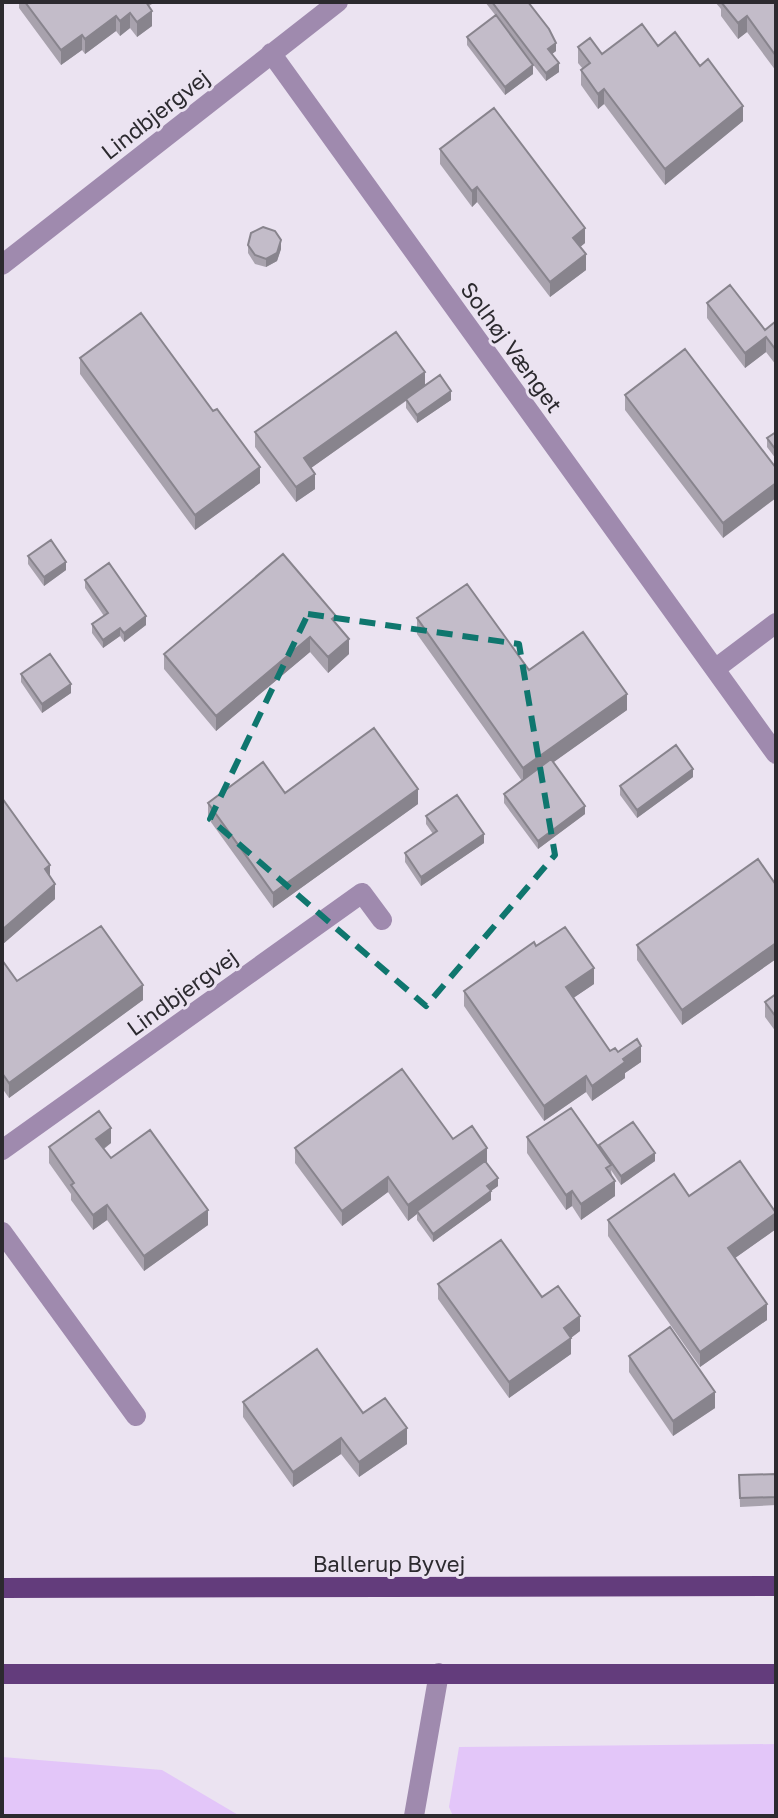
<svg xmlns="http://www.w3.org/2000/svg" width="778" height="1818" font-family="'Golos Text',sans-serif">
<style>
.grass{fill:#e3c6f9}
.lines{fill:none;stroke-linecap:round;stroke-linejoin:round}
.minor{stroke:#9f8aae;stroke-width:20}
.major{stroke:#633c7c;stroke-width:20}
.wall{fill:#a8a2ad}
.shaded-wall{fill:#88848d}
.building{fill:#c3bcc9;stroke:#88848d;stroke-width:2}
.marked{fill:none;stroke:#0f766e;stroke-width:6;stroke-dasharray:16 10;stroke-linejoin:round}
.labels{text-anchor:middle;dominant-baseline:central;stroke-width:6;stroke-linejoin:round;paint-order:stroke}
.street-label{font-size:22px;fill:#2c2a2f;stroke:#ebe3f1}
</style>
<rect width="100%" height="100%" fill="#ebe3f1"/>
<path class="grass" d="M 776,1744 L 776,1813 L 762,1816 L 453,1816 L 449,1807 L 459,1747 Z
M 2,1757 L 162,1770 L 240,1816 L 2,1816 Z"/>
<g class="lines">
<path class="minor" d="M 271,53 L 776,754
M 2,265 L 338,2
M 715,669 L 776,623
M 2,1150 L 362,893 L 382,920
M 2,1232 L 136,1416
M 414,1816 L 439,1673"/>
<path class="major" d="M 2,1588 L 776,1586
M 2,1674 L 776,1674"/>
</g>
<path class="wall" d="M 19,2 L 155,2 L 149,6 L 152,26 L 137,37 L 130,28 L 120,36 L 116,31 L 85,54 L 82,50 L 61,65 L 19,8 Z
M 485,2 L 528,2 L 556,51 L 552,54 L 559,72 L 546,81 L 517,44 L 533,74 L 505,95 L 467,45 L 467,37 L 496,16 Z
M 715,2 L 776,2 L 776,71 L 747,32 L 738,39 L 721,16 L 721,9 Z
M 658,46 L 743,121 L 665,185 L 604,104 L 598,109 L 581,85 L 581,70 L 583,69 L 578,63 L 578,47 L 602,54 Z
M 440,149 L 585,243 L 580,247 L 586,270 L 550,297 L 477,202 L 472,207 L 440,164 Z
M 248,245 L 281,249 L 277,261 L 266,267 L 255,264 L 248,253 Z
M 707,303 L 765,330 L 776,321 L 776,365 L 766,352 L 745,368 L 707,318 Z
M 80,358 L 260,483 L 195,530 L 80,374 Z
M 425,386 L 451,400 L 417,423 L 406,408 L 406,401 L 311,468 L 315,489 L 296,502 L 255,447 L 255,432 Z
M 625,395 L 776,468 L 723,538 L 625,410 Z
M 776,432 L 776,459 L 767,447 L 767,438 Z
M 28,556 L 66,570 L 44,586 L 28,564 Z
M 85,580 L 146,625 L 124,642 L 120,636 L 103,648 L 92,633 L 92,624 L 104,616 L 85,588 Z
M 417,618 L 529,670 L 627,710 L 553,762 L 585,814 L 538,849 L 504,803 L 504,794 L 522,781 L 417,634 Z
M 336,623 L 349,654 L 328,673 L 310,652 L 216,731 L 164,669 L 164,654 Z
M 21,674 L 71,693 L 42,713 L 21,682 Z
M 693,777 L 637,818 L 620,795 L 620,786 Z
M 285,793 L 418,804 L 273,908 L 208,818 L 208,803 Z
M 2,798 L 50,876 L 55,899 L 3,944 L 2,942 Z
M 426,816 L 484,843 L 421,886 L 405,862 L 405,853 L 433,834 L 426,824 Z
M 776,885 L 776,959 L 682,1025 L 637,960 L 637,945 Z
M 2,960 L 17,981 L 143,1000 L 9,1098 L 2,1088 Z
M 594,984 L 573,998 L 610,1051 L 618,1052 L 641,1062 L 625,1073 L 625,1078 L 592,1101 L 586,1092 L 544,1121 L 464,1006 L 464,991 Z
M 776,994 L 776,1032 L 765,1017 L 765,1002 Z
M 527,1137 L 599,1148 L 599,1145 L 655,1161 L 621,1185 L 611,1170 L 615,1196 L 581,1220 L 572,1206 L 566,1210 L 527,1153 Z
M 453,1139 L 487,1163 L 498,1186 L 491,1191 L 491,1200 L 433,1242 L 417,1220 L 417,1214 L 408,1221 L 388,1192 L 342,1226 L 295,1163 L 295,1148 Z
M 111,1143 L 104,1149 L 111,1158 L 208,1225 L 144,1271 L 107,1220 L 93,1230 L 71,1200 L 71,1194 L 49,1163 L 49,1147 Z
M 689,1196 L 776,1213 L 776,1229 L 735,1258 L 767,1320 L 700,1367 L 608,1236 L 608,1220 Z
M 438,1284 L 542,1297 L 580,1331 L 571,1338 L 571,1354 L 509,1398 L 438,1299 Z
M 629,1356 L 715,1408 L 673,1436 L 629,1372 Z
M 243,1402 L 407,1444 L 359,1477 L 341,1454 L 293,1487 L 243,1417 Z
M 776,1474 L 776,1505 L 740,1507 L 739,1475 Z"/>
<path class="shaded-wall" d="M 152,11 L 152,26 L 137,37 L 137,22 Z
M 130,13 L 130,28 L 120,36 L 120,21 Z
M 116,16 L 116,31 L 85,54 L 85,39 Z
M 747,16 L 747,32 L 738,39 L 738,23 Z
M 82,35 L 82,50 L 61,65 L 61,50 Z
M 556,43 L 556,51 L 548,57 L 548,49 Z
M 559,63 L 559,72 L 546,81 L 546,73 Z
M 533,65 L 533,74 L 505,95 L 505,87 Z
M 604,89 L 604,104 L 598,109 L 598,94 Z
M 743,106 L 743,121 L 665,185 L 665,169 Z
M 477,187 L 477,202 L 472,207 L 472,191 Z
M 585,228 L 585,243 L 573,253 L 573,238 Z
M 281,240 L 281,249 L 277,261 L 266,267 L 266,259 Z
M 586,254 L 586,270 L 550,297 L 550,282 Z
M 766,337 L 766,352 L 745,368 L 745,353 Z
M 425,372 L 425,387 L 304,473 L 304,458 Z
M 451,391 L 451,400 L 417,423 L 417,415 Z
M 260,467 L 260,483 L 195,530 L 195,515 Z
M 315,474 L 315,489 L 296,502 L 296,487 Z
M 3,482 L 3,497 L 2,498 L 2,483 Z
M 776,483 L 776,498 L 723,538 L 723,523 Z
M 66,562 L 66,570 L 44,586 L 44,577 Z
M 146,616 L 146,625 L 124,642 L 124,633 Z
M 120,628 L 120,636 L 103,648 L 103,640 Z
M 310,637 L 310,652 L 216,731 L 216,716 Z
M 349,639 L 349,654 L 328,673 L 328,657 Z
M 71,684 L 71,693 L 42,713 L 42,704 Z
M 627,694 L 627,710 L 523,784 L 523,768 Z
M 693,769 L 693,777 L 637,818 L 637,810 Z
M 418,789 L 418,804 L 273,908 L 273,893 Z
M 585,806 L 585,814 L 538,849 L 538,841 Z
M 484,834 L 484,843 L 421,886 L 421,877 Z
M 50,865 L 50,880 L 45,869 Z
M 55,884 L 55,899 L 3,944 L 3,929 Z
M 776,943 L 776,959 L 682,1025 L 682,1010 Z
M 594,968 L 594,984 L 566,1003 L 566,987 Z
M 143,985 L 143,1000 L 9,1098 L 9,1083 Z
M 641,1046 L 641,1062 L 625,1073 L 625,1078 L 592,1101 L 592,1086 L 623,1059 Z
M 586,1076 L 586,1092 L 544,1121 L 544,1106 Z
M 111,1128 L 111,1143 L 96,1154 L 96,1139 Z
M 487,1148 L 487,1163 L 417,1211 L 417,1214 L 408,1221 L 408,1205 Z
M 655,1153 L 655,1161 L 621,1185 L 621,1176 Z
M 388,1177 L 388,1192 L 342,1226 L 342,1211 Z
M 498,1178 L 498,1186 L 491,1191 L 491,1200 L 433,1242 L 433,1234 Z
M 615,1181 L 615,1196 L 581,1220 L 581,1204 Z
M 572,1191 L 572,1206 L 566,1210 L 566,1195 Z
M 107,1205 L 107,1220 L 93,1230 L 93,1215 Z
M 208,1210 L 208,1225 L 144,1271 L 144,1256 Z
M 776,1213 L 776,1229 L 728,1263 L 728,1248 Z
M 767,1304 L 767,1320 L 700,1367 L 700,1352 Z
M 580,1316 L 580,1331 L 564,1343 L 564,1328 Z
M 571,1338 L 571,1354 L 509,1398 L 509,1382 Z
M 715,1392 L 715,1408 L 673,1436 L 673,1421 Z
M 407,1428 L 407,1444 L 359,1477 L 359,1462 Z
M 341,1438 L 341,1454 L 293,1487 L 293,1472 Z"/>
<path class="building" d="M 25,2 L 146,2 L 152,11 L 137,22 L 130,13 L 120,21 L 116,16 L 85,39 L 82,35 L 61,50 Z
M 492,2 L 528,2 L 549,29 L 556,43 L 548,49 L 559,63 L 546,73 Z
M 721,2 L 776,2 L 776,56 L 747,16 L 738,23 Z
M 496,15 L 533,65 L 505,87 L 467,37 Z
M 642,24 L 658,46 L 675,32 L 700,66 L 708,59 L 743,106 L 665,169 L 604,89 L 598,94 L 581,70 L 590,63 L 578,47 L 590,38 L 602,54 Z
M 494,108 L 585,228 L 573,238 L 586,254 L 550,282 L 477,187 L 472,191 L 440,149 Z
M 263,227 L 275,231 L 281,240 L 277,253 L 266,259 L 255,255 L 248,245 L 251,233 Z
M 730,285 L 765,330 L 776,321 L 776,350 L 766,337 L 745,353 L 707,303 Z
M 141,313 L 213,411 L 217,409 L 260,467 L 195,515 L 80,358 Z
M 396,332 L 425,372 L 304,458 L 315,474 L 296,487 L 255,432 Z
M 685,349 L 776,468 L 776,483 L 723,523 L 625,395 Z
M 440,375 L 451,391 L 417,415 L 406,399 Z
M 776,432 L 776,450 L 767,438 Z
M 51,540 L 66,562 L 44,577 L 28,556 Z
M 283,554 L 336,616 L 332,619 L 349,639 L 328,657 L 310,637 L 216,716 L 164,654 Z
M 109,563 L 146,616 L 124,633 L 120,628 L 103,640 L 92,624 L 108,613 L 85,580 Z
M 467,584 L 529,670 L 583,632 L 627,694 L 523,768 L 417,618 Z
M 50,654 L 71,684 L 42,704 L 21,674 Z
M 374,728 L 418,789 L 273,893 L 208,803 L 263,762 L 285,793 Z
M 676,745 L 693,769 L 637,810 L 620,786 Z
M 551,759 L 585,806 L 538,841 L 504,794 Z
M 457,795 L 484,834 L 421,877 L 405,853 L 437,831 L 426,816 Z
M 2,798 L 50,865 L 45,869 L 55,884 L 3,929 L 2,926 Z
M 758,859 L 776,885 L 776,943 L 682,1010 L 637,945 Z
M 101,926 L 143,985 L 9,1083 L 2,1073 L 2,960 L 17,981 Z
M 565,927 L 594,968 L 566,987 L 610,1051 L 615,1048 L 618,1052 L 637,1039 L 641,1046 L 623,1059 L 625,1062 L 592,1086 L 586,1076 L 544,1106 L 464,991 L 534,942 L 536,946 Z
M 776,994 L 776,1017 L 765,1002 Z
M 402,1069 L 453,1139 L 472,1126 L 487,1148 L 408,1205 L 388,1177 L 342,1211 L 295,1148 Z
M 571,1108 L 611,1165 L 606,1168 L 615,1181 L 581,1204 L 572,1191 L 566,1195 L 527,1137 Z
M 99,1111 L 111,1128 L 96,1139 L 111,1158 L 150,1130 L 208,1210 L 144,1256 L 107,1205 L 93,1215 L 71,1185 L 74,1183 L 49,1147 Z
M 633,1122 L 655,1153 L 621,1176 L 599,1145 Z
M 485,1161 L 498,1178 L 487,1186 L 491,1191 L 433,1234 L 417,1211 Z
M 740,1161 L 776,1213 L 728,1248 L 767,1304 L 700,1352 L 608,1220 L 674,1174 L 689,1196 Z
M 501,1240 L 542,1297 L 558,1286 L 580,1316 L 564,1328 L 571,1338 L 509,1382 L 438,1284 Z
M 670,1327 L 715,1392 L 673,1421 L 629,1356 Z
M 317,1349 L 363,1413 L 385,1398 L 407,1428 L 359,1462 L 341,1438 L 293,1472 L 243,1402 Z
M 776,1474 L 776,1497 L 740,1498 L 739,1475 Z"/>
<path class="marked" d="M 308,614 L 519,644 L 555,855 L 426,1006 L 210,819 Z"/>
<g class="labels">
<g class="street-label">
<text transform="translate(155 114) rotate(-38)">Lindbjergvej</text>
<text transform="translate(512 347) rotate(54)">Solhøj Vænget</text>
<text transform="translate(182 992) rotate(-36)">Lindbjergvej</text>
<text x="389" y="1563">Ballerup Byvej</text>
</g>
</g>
<rect width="778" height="1818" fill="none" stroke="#2c2a2f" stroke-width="8"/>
</svg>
